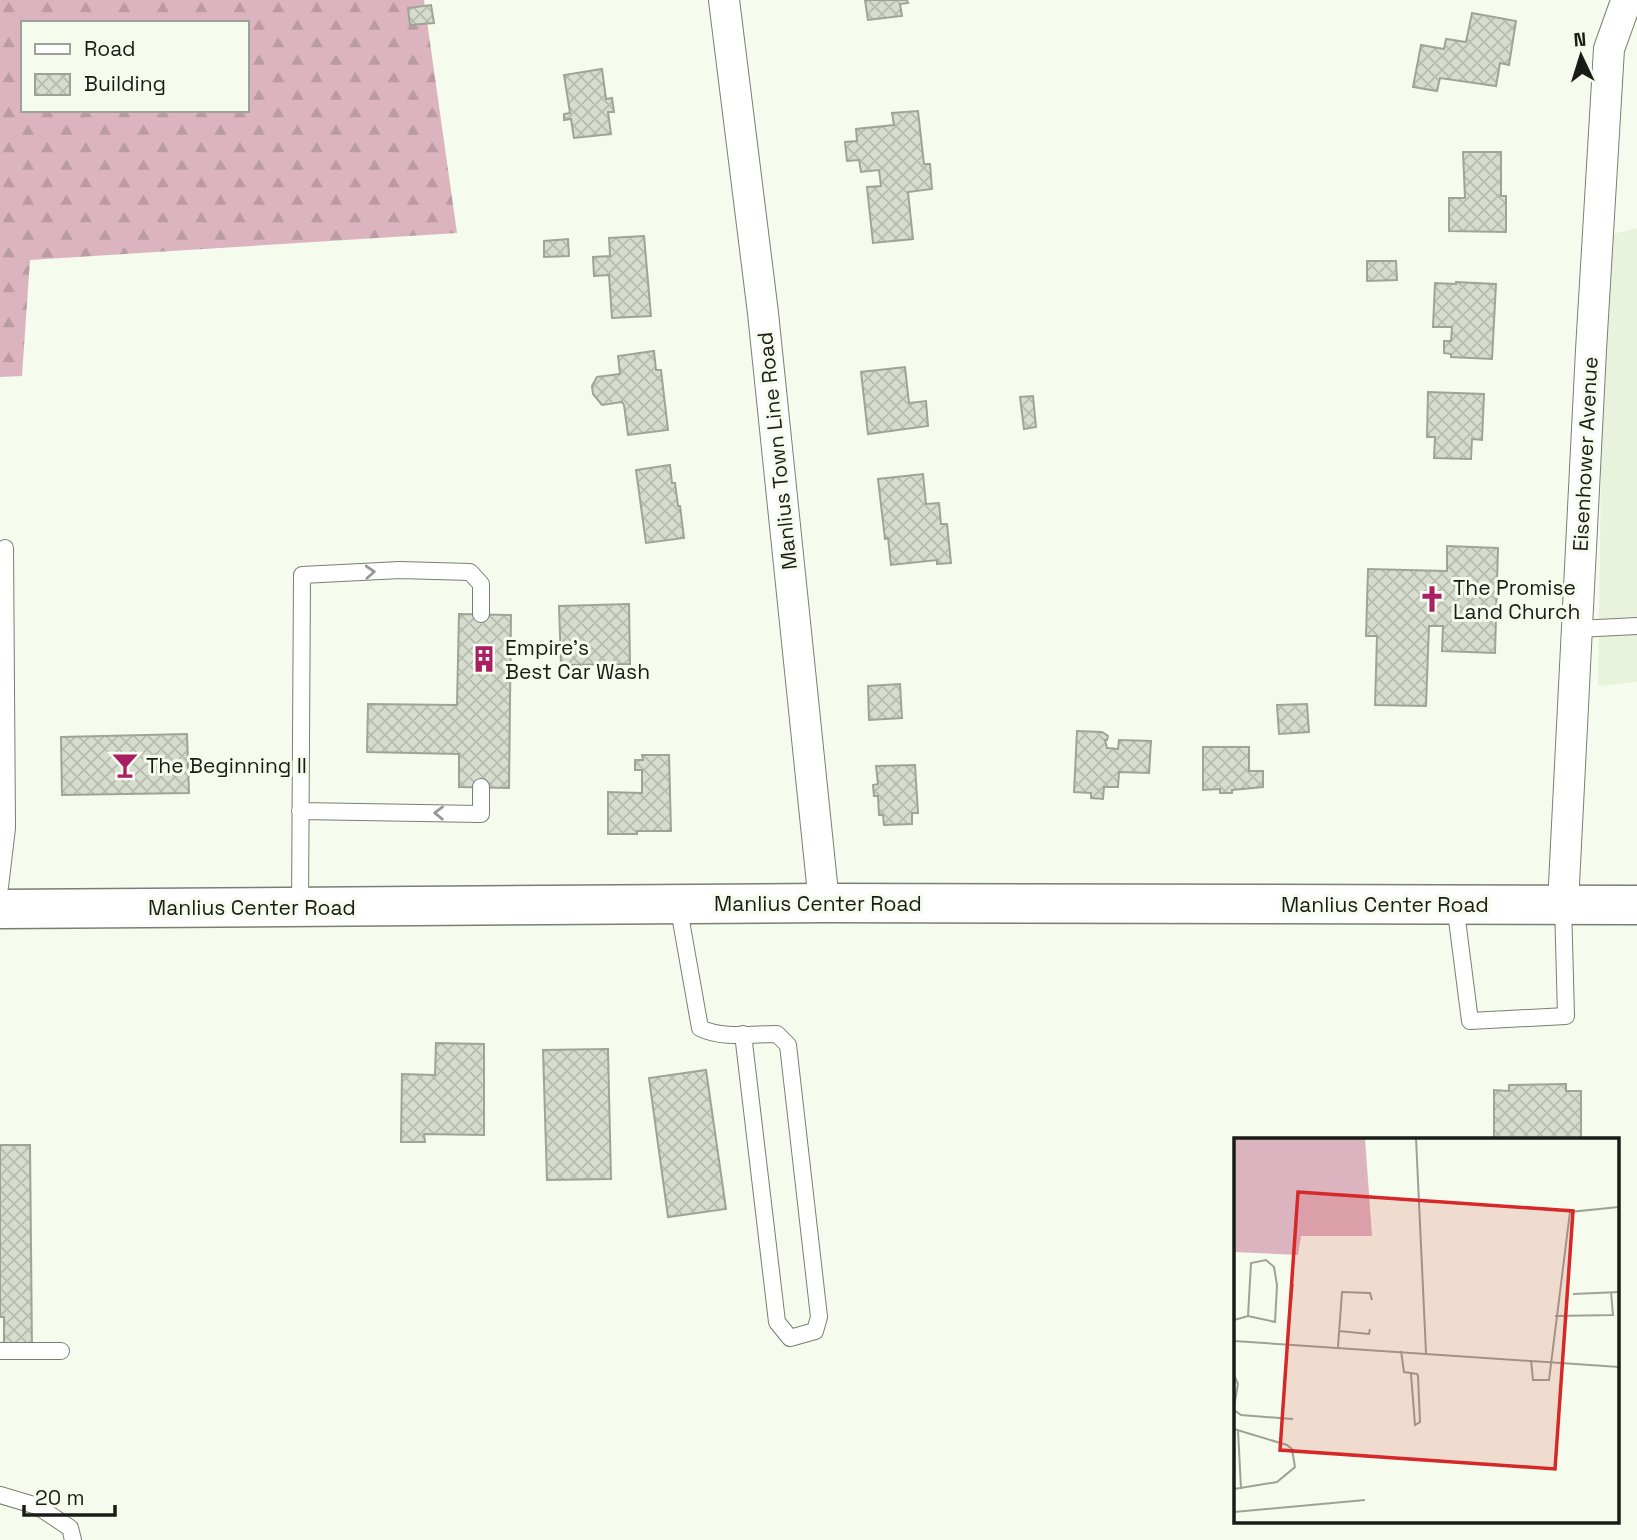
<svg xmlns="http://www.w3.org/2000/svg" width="1637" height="1540" font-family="'Space Grotesk',sans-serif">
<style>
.built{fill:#e8f2dc}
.forest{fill:url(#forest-firs);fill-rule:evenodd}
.building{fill:url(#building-cross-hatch);stroke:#9ea496;stroke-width:2}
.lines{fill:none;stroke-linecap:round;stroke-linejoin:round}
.service-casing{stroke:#797f72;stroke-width:18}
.minor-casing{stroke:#797f72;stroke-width:32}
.secondary-casing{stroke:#797f72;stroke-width:41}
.service{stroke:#fff;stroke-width:16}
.minor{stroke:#fff;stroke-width:30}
.secondary{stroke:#fff;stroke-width:38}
.oneway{stroke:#989997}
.labels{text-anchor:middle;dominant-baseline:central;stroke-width:6;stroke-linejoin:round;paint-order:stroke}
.street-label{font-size:21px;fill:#1a1c17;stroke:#f5fced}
.poi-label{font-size:21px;fill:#1a1c17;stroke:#f5fced;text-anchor:start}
.inset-road{fill:none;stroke:#9da297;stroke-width:2}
.view{fill:#d62828;fill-opacity:0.15;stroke:#d62828;stroke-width:3.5}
.inset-edge{fill:none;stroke:#1a1c17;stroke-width:3.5}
</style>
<defs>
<pattern id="forest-firs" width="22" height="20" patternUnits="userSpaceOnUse" patternTransform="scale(1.75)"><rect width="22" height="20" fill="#dbb4c0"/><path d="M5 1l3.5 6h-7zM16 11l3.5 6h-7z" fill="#bb9aa4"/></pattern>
<pattern id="building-cross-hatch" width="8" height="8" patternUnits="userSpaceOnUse" patternTransform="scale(1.75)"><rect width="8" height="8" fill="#d6dcce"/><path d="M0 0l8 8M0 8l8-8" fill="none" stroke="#b7bcb0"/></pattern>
</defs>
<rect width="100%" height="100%" fill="#f5fced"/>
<path class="built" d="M 1637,228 L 1637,682 L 1598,686 L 1604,250 L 1609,235 Z"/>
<path class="forest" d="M 0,0 L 424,0 L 457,233 L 30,260 L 22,376 L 0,377 ZM 23,23 L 247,23 L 247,110 L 23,110 Z"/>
<path class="building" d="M 865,0 L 907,0 L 908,3 L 900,4 L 902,16 L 868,20 Z
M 431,5 L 434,23 L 410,25 L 408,8 Z
M 1472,13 L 1516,21 L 1509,65 L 1500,63 L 1496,86 L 1440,78 L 1437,91 L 1413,87 L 1421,45 L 1444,49 L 1446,39 L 1466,42 Z
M 602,69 L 606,99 L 612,98 L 614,112 L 608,112 L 611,134 L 574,138 L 571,119 L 564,120 L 564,114 L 570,113 L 564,75 Z
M 918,111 L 924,164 L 930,164 L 932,189 L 908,192 L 913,239 L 873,243 L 867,187 L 881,186 L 879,170 L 861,172 L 859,160 L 847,161 L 845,142 L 857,141 L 856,129 L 894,125 L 892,113 Z
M 1463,152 L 1501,152 L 1501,196 L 1506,196 L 1506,232 L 1449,231 L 1449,198 L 1465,198 Z
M 644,236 L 651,316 L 612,318 L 609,275 L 594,276 L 593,257 L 610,256 L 609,238 Z
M 568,239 L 569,256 L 544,257 L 544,241 Z
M 1367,261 L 1396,261 L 1397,280 L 1367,281 Z
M 1456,282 L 1496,284 L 1492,359 L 1451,357 L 1451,354 L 1444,353 L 1444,341 L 1451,341 L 1452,327 L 1433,327 L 1435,283 L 1456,284 Z
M 654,351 L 656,370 L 661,370 L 668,430 L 628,435 L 624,405 L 622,402 L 602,405 L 593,394 L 592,386 L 597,377 L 620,374 L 618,356 Z
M 905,367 L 909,403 L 926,401 L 928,426 L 868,434 L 861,372 Z
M 1428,392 L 1484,394 L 1482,440 L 1472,439 L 1471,459 L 1434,458 L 1435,437 L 1427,437 Z
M 1033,396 L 1036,427 L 1024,429 L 1020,397 Z
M 670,465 L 672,483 L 675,483 L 678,506 L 680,506 L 684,538 L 646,543 L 636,470 Z
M 923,474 L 926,504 L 939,503 L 941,524 L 947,524 L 951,563 L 937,564 L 937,560 L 891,565 L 888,538 L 885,539 L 878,479 Z
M 1447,546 L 1498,548 L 1495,653 L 1442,651 L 1443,626 L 1429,626 L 1426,706 L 1375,705 L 1377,636 L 1366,636 L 1368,569 L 1447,571 Z
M 629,604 L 630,664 L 561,665 L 559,606 Z
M 459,614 L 511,615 L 509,788 L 459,787 L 459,754 L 367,752 L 368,704 L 457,705 Z
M 900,684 L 902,718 L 869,720 L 868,686 Z
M 1307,704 L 1309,732 L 1279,734 L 1277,705 Z
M 1077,731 L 1102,732 L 1108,736 L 1107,740 L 1105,740 L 1107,748 L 1118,749 L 1119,740 L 1151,741 L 1149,773 L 1119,772 L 1118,787 L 1104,787 L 1103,799 L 1091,798 L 1091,793 L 1074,792 Z
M 187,734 L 189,793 L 62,795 L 61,737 Z
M 1203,747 L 1249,747 L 1249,771 L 1263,771 L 1263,787 L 1232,790 L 1232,793 L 1220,793 L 1220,789 L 1203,790 Z
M 642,755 L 669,755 L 671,831 L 637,831 L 637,834 L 608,834 L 608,792 L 642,793 L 642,770 L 635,770 L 635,760 L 643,760 Z
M 915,765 L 918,813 L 912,813 L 912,824 L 884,825 L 883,815 L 879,815 L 878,796 L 874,796 L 873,785 L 878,784 L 876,766 Z
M 436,1043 L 484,1044 L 484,1135 L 424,1134 L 425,1142 L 401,1142 L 402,1074 L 435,1075 Z
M 608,1049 L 611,1179 L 547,1180 L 543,1050 Z
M 706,1070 L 726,1209 L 668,1217 L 649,1078 Z
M 1566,1084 L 1566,1091 L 1581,1091 L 1581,1139 L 1494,1139 L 1494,1090 L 1509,1091 L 1509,1085 Z
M 0,1145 L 30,1145 L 32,1350 L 4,1351 L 4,1317 L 0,1317 Z"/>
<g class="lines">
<defs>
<path id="service" d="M 1577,629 L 1637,626
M 300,811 L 481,814 L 481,787
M 0,887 L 7,828 L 5,548
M 678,904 L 700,1028 C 722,1039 752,1034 777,1034 L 788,1045 L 819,1317 L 815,1331 L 790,1338 L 777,1322 L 743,1034
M 1455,904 L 1470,1021 L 1566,1016 L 1563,904
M 300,907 L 302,575 L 400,570 L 470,572 L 481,584 L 481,614
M 0,1351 L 61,1351
M 0,1495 L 37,1506 L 70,1528 L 73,1540"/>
<path id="minor" d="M 724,0 L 763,313 L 824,903
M 1563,904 L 1591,350 L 1609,49 L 1624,7 L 1631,0"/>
<path id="secondary" d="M 0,909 L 824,903 L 1637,905"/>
</defs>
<use href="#service" class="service-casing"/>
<use href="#minor" class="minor-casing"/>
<use href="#secondary" class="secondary-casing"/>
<use href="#service" class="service"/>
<use href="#minor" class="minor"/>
<use href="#secondary" class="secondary"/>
</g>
<defs><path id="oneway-chevron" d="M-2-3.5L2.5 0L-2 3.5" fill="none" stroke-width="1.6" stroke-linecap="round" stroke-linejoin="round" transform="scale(1.75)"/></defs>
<g class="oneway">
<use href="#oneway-chevron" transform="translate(370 572) rotate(-3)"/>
<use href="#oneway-chevron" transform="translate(439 813) rotate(-179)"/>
</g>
<defs>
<symbol id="church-bare" viewBox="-9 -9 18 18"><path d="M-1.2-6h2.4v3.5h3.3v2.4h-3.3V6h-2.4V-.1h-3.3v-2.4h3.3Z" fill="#a91f63" stroke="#f5fced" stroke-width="2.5" paint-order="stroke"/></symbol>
<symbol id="building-bare" viewBox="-9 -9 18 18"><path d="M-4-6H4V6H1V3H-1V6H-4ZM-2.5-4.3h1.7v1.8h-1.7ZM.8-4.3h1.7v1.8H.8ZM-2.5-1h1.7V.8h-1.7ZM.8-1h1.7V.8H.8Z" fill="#a91f63" stroke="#f5fced" stroke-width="2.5" paint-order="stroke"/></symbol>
<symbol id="bar-bare" viewBox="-9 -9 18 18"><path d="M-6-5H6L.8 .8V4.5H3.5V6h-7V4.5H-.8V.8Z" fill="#a91f63" stroke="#f5fced" stroke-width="2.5" paint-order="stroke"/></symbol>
</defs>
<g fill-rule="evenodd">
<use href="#church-bare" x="1413" y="580" width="38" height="38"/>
<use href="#building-bare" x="465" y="640" width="38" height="38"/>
<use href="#bar-bare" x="106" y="746" width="38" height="38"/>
</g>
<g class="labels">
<g class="street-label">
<text transform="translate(777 451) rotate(-96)">Manlius Town Line Road</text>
<text transform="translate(1585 454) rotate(-87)">Eisenhower Avenue</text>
<text x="818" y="903">Manlius Center Road</text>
<text x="1385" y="904">Manlius Center Road</text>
<text x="252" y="907">Manlius Center Road</text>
</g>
<g class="poi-label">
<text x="1453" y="587">The Promise<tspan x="1453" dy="24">Land Church</tspan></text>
<text x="505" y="647">Empire's<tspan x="505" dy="24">Best Car Wash</tspan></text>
<text x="146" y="765">The Beginning II</text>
</g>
</g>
<g transform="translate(1234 1138)">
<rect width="385" height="385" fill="#f5fced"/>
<path d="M 0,0 L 131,0 L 138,98 L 67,98 L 64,117 L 0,114 Z" fill="#dbb4c0"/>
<path class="inset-road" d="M 182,0 L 192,215M 339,156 L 385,154M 321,178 L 379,177 L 377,154M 0,182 L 14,178 L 41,184 L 43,147 L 40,129 L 32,122 L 17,125 L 14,178M 105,193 L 135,196 L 136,191M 0,203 L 385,229M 53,206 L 59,146M 104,209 L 108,154 L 136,155 L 138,162M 167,213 L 170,234 L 183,236 L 184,238 L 186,284 L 181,287 L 177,236M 297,222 L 299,242 L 315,242 L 336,74 L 385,69M 0,237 L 4,246 L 0,269M 0,272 L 7,277 L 59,281M 0,291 L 53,307 L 58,311 L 61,329 L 43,344 L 0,351M 4,292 L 7,351M 0,374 L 131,362"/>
<path class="view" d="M 64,54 L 339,73 L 321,331 L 46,312 Z"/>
<rect width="385" height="385" class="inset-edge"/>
</g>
<rect x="21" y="21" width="228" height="91" fill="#f5fced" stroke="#9da297" stroke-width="2"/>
<rect x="35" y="44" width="35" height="10" fill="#ffffff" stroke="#9da297" stroke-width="2"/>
<text x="84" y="56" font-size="21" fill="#1a1c17">Road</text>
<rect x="35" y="74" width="35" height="21" fill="url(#building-cross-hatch)" stroke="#9da297" stroke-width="2"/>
<text x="84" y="91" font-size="21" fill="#1a1c17">Building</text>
<g transform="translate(1581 56) rotate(356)" stroke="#f5fced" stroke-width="5" paint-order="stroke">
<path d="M0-5L12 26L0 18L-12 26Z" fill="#1a1c17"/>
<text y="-10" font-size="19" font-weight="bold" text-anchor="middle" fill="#1a1c17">N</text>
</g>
<path d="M24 1505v10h91v-10" fill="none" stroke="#1a1c17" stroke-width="3.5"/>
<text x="35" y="1505" font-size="21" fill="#1a1c17" stroke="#f5fced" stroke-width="5" paint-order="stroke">20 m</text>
</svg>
